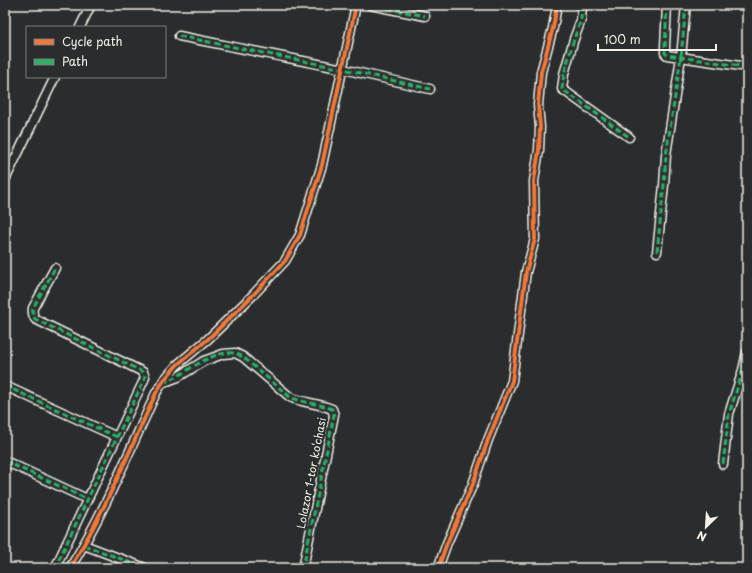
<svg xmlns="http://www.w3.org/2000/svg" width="752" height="573" font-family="'Playpen Sans',sans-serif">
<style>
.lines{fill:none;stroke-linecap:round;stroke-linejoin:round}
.minor-casing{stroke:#f4f1e8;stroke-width:11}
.minor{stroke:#2a2d2e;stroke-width:8}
.quiet{stroke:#2db169;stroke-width:3;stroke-dasharray:6 3;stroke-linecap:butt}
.cycleway-casing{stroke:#2a2d2e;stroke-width:6}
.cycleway{stroke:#f17a3a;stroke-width:4}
.labels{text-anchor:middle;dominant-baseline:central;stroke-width:4;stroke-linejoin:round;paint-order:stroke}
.street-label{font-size:11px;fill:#f4f1e8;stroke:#2a2d2e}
</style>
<rect width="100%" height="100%" fill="#2a2d2e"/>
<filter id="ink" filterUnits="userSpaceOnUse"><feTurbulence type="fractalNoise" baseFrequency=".025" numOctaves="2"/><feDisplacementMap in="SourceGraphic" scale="8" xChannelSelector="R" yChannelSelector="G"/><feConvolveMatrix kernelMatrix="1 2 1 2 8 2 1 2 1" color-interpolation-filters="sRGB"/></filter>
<g filter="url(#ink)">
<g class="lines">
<defs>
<path id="minor" d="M 370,5 L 425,16
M 582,5 L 581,20 L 574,39 L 564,74 L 562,89 L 629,137
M 667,5 L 665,47 L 665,53 L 667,55 L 747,67
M 80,27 L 91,5
M 179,36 L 343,69 L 430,89
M 5,180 L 55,77
M 657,252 L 664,185 L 666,155 L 681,57 L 686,5
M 162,383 L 178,377 L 204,361 L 223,354 L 235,353 L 243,357 L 290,397 C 303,403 318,403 332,409 L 334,415 L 303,568
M 5,386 L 117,437
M 5,461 L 87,499
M 723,464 L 729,414 L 743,370 L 747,352
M 84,545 L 145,568
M 55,568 L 144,380 L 145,377 L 143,372 L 35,319 C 33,316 32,313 33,308 L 55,268
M 70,568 C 104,513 129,452 156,393 L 164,380 L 177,365 L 208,339 L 252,296 L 285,261 L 300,235 L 322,165 L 356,5
M 438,568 L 447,543 L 473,484 L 488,440 L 512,381 L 526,272 L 535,239 L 534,181 L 539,150 L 540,127 L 538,105 L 541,72 L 553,28 L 557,5"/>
</defs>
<use href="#minor" class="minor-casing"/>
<use href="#minor" class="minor"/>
<path class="quiet" d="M 370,5 L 425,16
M 582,5 L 581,20 L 574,39 L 564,74 L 562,89 L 629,137
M 667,5 L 665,47 L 665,53 L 667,55 L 747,67
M 179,36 L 343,69 L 430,89
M 657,252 L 664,185 L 666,155 L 681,57 L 686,5
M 163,383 C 185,375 210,350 234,353 C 237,353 240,356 243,357 L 290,397 C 303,403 318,403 332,409 L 334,415 L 303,568
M 5,386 L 117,437
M 5,461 L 87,499
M 723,464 L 729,414 L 743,370 L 747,352
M 84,545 L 145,568
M 55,568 L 144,380 L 145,377 L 143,372 L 35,319 C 33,316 32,313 33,308 L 55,268"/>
<defs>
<path id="cycleway" d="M 70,568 C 104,513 129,452 156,393 L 164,380 L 177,365 L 208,339 L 252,296 L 285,261 L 300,235 L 322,165 L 356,5
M 438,568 L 447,543 L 473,484 L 488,440 L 512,381 L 526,272 L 535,239 L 534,181 L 539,150 L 540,127 L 538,105 L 541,72 L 553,28 L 557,5"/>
</defs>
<use href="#cycleway" class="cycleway-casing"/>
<use href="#cycleway" class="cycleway"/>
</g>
</g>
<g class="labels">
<g class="street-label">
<text transform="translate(311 473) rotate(-79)">Lolazor 1-tor ko‘chasi</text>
</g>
</g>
<rect width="752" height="573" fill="none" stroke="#2a2d2e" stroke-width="20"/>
<rect x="10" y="10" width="732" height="553" fill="none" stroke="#f4f1e8" stroke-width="1.5" filter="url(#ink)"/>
<rect x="26" y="26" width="140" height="52" fill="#2a2d2e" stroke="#7b7b78"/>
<rect x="34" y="39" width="20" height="6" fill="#f17a3a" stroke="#7b7b78"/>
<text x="62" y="46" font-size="12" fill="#f4f1e8">Cycle path</text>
<rect x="34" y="59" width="20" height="6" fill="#2db169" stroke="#7b7b78"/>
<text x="62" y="66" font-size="12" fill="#f4f1e8">Path</text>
<g transform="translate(706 527) rotate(205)" stroke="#2a2d2e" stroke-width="3" paint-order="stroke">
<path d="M0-3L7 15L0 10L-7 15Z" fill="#f4f1e8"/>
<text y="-6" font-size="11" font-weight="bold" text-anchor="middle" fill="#f4f1e8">N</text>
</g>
<path d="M598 44v6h118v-6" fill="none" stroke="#f4f1e8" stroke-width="2"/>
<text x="604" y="44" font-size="12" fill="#f4f1e8" stroke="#2a2d2e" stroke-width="3" paint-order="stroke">100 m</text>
</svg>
